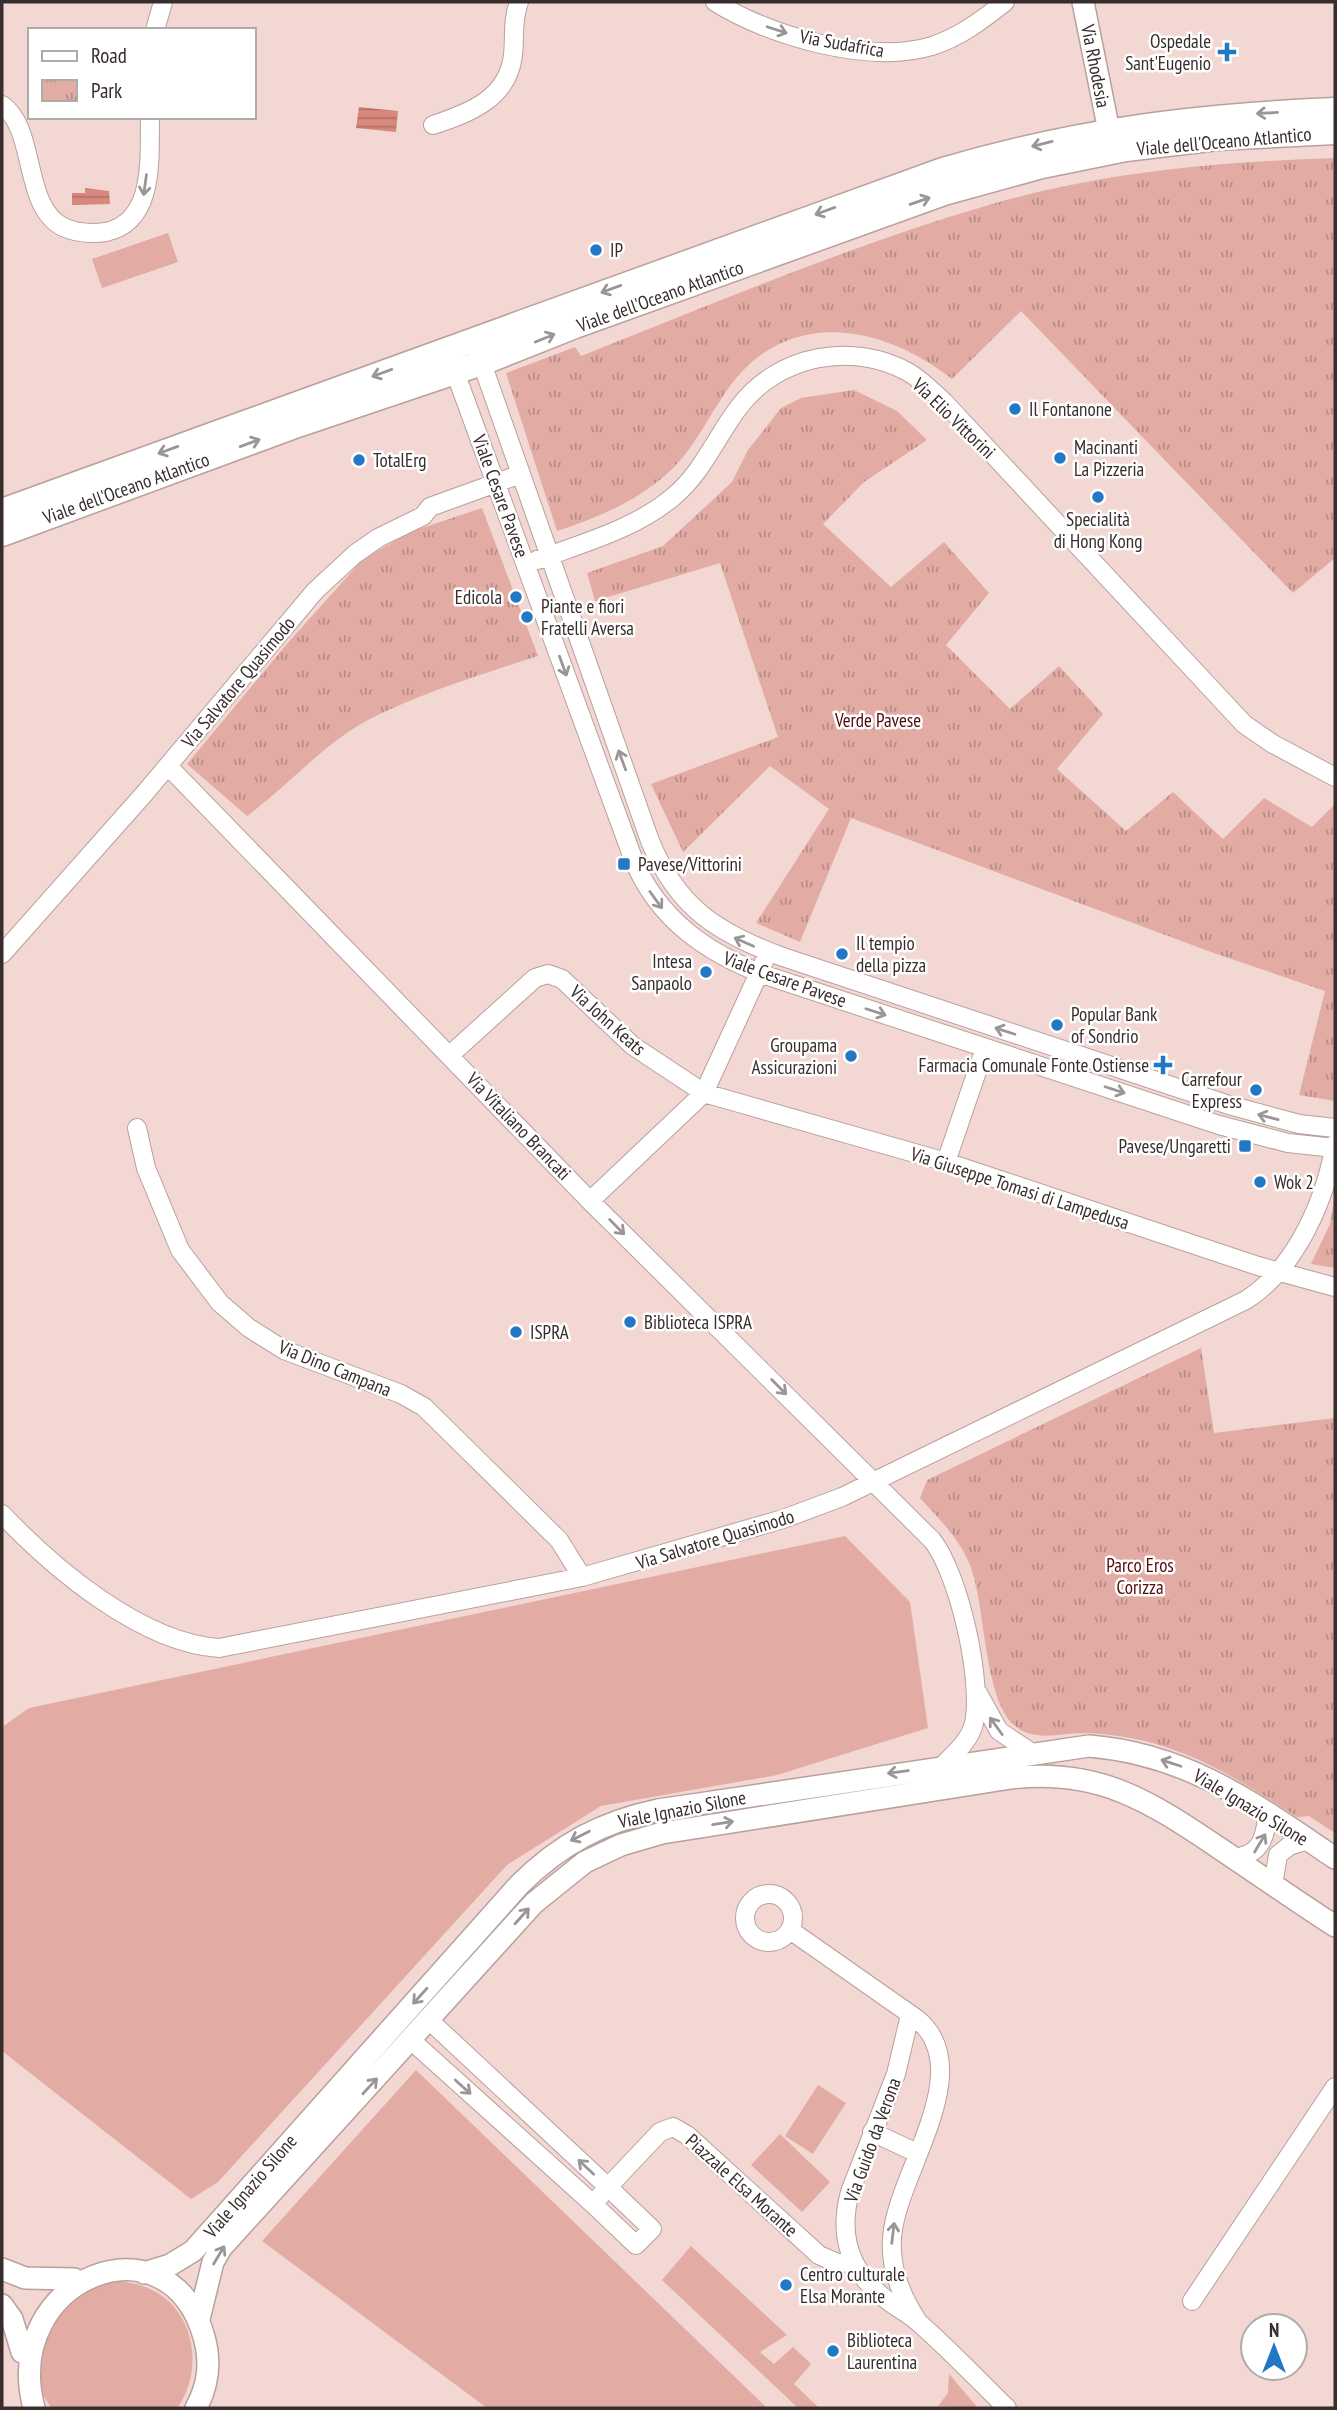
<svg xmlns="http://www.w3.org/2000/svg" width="1337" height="2410" font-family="'PT Sans Narrow',sans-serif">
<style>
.grass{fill:#e2aca4}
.park{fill:url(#park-tufts)}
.water{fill:url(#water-rules)}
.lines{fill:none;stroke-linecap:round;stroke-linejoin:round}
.minor-casing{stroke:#b9a09c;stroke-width:20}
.tertiary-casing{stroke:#b9a09c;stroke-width:24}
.secondary-casing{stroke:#b9a09c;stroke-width:27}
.minor{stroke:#fff;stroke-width:18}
.tertiary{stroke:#fff;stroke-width:21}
.secondary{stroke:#fff;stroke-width:24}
.oneway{stroke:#9b9696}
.poi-dot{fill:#2378c6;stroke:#fff;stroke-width:2.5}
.labels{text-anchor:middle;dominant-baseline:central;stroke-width:5;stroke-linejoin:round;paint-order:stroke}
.poi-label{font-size:19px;fill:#372d2c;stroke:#fff;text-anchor:start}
.street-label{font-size:19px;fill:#372d2c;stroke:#fff}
.park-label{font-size:19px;fill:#520a08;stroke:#fff}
</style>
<defs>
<pattern id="park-tufts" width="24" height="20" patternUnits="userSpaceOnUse" patternTransform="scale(1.75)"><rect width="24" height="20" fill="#e2aca4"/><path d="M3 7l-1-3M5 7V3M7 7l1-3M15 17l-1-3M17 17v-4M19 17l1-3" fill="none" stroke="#b88c86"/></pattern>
<pattern id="water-rules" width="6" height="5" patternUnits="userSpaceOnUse" patternTransform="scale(1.75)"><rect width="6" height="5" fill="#d9887e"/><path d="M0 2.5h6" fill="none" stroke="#b17067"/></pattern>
</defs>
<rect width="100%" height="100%" fill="#f2d7d3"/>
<path class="grass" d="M 168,233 L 178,262 L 102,288 L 92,259 Z
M 845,1536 L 910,1602 L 928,1728 L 777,1775 L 601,1806 L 507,1865 L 218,2182 L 191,2199 L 2,2051 L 2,1727 L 29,1708 Z
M 416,2070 L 767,2408 L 487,2408 L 262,2241 Z
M 818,2085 L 846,2103 L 813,2154 L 785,2136 Z
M 780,2134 L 830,2182 L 802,2212 L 751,2165 Z
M 691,2246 L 787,2335 L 760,2352 L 774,2364 L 793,2347 L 811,2364 L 794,2384 L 819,2408 L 798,2408 L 662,2280 Z
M 104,2281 C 121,2281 136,2282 152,2290 C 196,2311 204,2372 177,2408 L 52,2408 C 24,2376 46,2339 57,2303 Z
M 949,2374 L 978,2408 L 938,2406 L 948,2393 Z"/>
<path class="park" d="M 1335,158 L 1335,558 L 1293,593 L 1021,311 L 952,379 C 889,329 798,306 737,377 C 712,407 699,444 669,472 C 637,501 598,518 557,531 L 506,373 L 575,347 L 581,356 C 716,303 851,245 989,205 C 1102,172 1219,162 1335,158 Z
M 854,390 L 897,411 L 927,440 L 864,482 L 823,524 L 891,587 L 944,542 L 989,593 L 946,645 L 1010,709 L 1059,666 L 1103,714 L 1057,769 L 1126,831 L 1173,792 L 1223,839 L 1264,798 L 1312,827 L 1335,804 L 1335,1101 L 1299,1095 L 1325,991 L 1211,952 L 851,818 L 800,942 L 756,923 L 829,809 L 770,766 L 683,852 L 651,784 L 778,737 L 720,563 L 595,601 L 587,573 L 663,546 L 732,482 L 748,450 L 781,408 L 801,398 Z
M 482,508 L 538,656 C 482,674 421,693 368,720 C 323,744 288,786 247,816 L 187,764 L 286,645 L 363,559 L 413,531 Z
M 1335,1195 L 1335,1268 L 1311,1264 L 1330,1224 Z
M 1201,1348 L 1214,1433 L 1335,1418 L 1335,1833 L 1309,1816 L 1297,1817 C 1242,1782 1192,1748 1125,1737 C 1111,1735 1097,1733 1083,1733 C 1059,1733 1033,1743 1013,1724 C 985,1698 985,1610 972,1571 C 963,1542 940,1520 920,1498 L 927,1480 Z"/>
<path class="water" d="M 359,107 L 398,111 L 396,132 L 356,128 Z
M 85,188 L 109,191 L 110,204 L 72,205 L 72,193 L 85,193 Z"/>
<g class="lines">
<defs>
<path id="minor" d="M 715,2 C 769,36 869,65 932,46 C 960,37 982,20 1005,2
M 155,30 L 163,2
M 2,105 C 37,129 22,206 63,227 C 76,233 92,234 106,232 C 156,221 149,157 150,117
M 433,125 C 469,113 508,99 513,55 C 515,37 512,20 519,2
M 478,352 L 650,841 C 677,907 717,933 783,957 L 1229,1105 L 1299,1124 L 1335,1128
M 451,361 L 634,861 C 659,920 707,953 765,975 L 1219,1125 L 1288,1143 L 1335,1148
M 537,560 C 583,543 635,529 673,497 C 703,472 716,437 739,407 C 778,355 852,341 908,372 C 922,380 933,392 945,403 L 1244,724 L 1273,744 L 1335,777
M 168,766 L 590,1201 L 932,1540 C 959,1574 983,1681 974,1723 C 970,1741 954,1754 942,1766
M 2,954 L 144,794 L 315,591 L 355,554 L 378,538 L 423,516 L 430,507 L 521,474
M 450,1055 L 535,978 L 548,974 L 562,979 L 633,1046 L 704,1093 L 946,1162 L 1258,1266 L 1335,1287
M 137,1128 L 146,1168 L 180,1250 L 220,1303 L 249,1328 L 284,1350 L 401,1394 L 424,1407 L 559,1540 L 582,1577
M 946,1162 L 985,1048
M 590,1201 L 704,1093 L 764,962
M 2,1514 C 54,1569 142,1643 219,1648 L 582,1577 L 783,1519 L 842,1497 L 1246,1300 C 1296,1268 1325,1201 1335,1144
M 978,1693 L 999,1731 L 1032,1753
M 1234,1858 C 1262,1854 1265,1838 1268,1812
M 1273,1885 L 1278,1855 L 1289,1846 L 1309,1840
M745 1918a24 24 0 1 1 48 0a24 24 0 1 1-48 0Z
M 790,1930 L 917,2019 C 980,2071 895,2175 892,2239 C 890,2268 902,2297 917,2320
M 910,2015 L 896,2074 L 850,2192 C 838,2236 850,2273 887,2300 C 897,2308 909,2314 918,2322 C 949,2349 978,2380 1007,2408
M 412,2041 L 593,2204 L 608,2187 L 430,2021
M 872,2132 L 917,2153
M 593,2204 L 636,2245 L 652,2229 L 608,2187 L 660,2132 L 673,2127 L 687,2135 L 819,2255 L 837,2263 L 853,2262
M 1192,2301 L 1335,2087"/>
<path id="tertiary" d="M 1083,2 L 1112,146
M 2,2269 L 25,2278 L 74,2279
M 144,2273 L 170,2265 L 193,2251 L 519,1885 C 560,1844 602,1822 658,1810 L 1089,1746 C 1189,1754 1256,1805 1335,1858
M 2,2305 L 12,2319 L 22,2352
M 199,2319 L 213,2262 L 221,2248 L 534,1903 L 585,1862 L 621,1845 L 662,1833 L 1011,1778 C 1099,1768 1149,1801 1219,1848 C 1258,1874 1296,1901 1335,1926
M 34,2408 C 0,2278 169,2211 204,2337 C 211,2362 209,2384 196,2408"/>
<path id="secondary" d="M 2,511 L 943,170 C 1079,130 1194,116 1335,110
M 2,534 L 292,427 L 482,363 L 575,326 L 944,193 L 1042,166 L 1126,149 L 1217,138 L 1335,132"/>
</defs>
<use href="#minor" class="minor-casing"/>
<use href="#tertiary" class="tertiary-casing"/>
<use href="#secondary" class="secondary-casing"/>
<use href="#minor" class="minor"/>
<use href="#tertiary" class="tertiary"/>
<use href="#secondary" class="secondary"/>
</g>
<defs><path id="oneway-shaft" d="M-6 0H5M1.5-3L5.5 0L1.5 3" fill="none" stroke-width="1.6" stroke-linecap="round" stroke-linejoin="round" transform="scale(1.75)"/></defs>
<g class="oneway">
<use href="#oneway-shaft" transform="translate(777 30) rotate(18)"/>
<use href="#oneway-shaft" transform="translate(1267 113) rotate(177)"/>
<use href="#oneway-shaft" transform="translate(1042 144) rotate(166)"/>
<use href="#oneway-shaft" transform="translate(145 185) rotate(98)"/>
<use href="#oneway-shaft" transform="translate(920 201) rotate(-19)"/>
<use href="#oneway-shaft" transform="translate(825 211) rotate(160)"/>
<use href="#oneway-shaft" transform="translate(611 289) rotate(160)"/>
<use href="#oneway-shaft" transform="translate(545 338) rotate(-22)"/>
<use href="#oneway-shaft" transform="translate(382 373) rotate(160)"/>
<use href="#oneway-shaft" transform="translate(250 443) rotate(-20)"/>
<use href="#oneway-shaft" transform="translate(168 450) rotate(160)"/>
<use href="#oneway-shaft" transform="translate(563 666) rotate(70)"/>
<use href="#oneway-shaft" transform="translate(622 760) rotate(-110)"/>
<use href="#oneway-shaft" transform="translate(656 900) rotate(54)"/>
<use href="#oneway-shaft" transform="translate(744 942) rotate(-156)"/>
<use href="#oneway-shaft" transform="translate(876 1012) rotate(18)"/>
<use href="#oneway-shaft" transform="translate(1005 1031) rotate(-162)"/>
<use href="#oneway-shaft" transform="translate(1115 1090) rotate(18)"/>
<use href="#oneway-shaft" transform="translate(1268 1117) rotate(-165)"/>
<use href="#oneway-shaft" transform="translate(617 1227) rotate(45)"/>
<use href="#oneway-shaft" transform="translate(779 1387) rotate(45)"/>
<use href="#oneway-shaft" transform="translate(996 1726) rotate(-126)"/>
<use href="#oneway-shaft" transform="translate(1171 1763) rotate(-162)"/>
<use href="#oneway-shaft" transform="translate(898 1772) rotate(172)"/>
<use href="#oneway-shaft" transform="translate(723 1823) rotate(-9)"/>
<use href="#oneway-shaft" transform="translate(580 1836) rotate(153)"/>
<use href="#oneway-shaft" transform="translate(1260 1843) rotate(-59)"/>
<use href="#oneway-shaft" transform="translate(522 1916) rotate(-48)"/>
<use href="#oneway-shaft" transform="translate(420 1996) rotate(132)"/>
<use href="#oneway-shaft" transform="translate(370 2086) rotate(-47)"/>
<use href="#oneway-shaft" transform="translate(463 2087) rotate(42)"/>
<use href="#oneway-shaft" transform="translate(586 2167) rotate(-137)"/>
<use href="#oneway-shaft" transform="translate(893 2233) rotate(-83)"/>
<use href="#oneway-shaft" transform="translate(219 2255) rotate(-59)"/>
</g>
<g class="poi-dot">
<path d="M1223.5 41.5h7v7h7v7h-7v7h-7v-7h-7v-7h7z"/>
<circle cx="596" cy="250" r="7"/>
<circle cx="1015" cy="409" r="7"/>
<circle cx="1060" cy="458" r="7"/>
<circle cx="359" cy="460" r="7"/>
<circle cx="1098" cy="497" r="7"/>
<circle cx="516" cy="597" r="7"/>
<circle cx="527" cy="617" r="7"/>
<rect x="617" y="857" width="14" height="14" rx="3.5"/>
<circle cx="842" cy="954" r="7"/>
<circle cx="706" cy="972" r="7"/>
<circle cx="1057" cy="1025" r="7"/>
<circle cx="851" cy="1056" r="7"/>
<path d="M1159.5 1054.5h7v7h7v7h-7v7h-7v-7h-7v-7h7z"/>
<circle cx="1256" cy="1090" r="7"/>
<rect x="1238" y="1139" width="14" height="14" rx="3.5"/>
<circle cx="1260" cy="1182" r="7"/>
<circle cx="630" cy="1322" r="7"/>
<circle cx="516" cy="1332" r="7"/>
<circle cx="786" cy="2285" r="7"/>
<circle cx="833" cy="2351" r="7"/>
</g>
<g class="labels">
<g class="poi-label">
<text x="1211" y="41" text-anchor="end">Ospedale<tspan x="1211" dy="22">Sant'Eugenio</tspan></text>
<text x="610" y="250">IP</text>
<text x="1029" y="409">Il Fontanone</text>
<text x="1074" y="447">Macinanti<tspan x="1074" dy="22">La Pizzeria</tspan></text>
<text x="373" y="460">TotalErg</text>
<text x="1098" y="519" text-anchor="middle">Specialità<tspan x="1098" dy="22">di Hong Kong</tspan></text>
<text x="502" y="597" text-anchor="end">Edicola</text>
<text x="541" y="606">Piante e fiori<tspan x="541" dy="22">Fratelli Aversa</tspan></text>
<text x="638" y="864">Pavese/Vittorini</text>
<text x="856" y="943">Il tempio<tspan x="856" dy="22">della pizza</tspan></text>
<text x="692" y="961" text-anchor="end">Intesa<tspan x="692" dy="22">Sanpaolo</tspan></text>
<text x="1071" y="1014">Popular Bank<tspan x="1071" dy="22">of Sondrio</tspan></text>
<text x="837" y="1045" text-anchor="end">Groupama<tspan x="837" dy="22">Assicurazioni</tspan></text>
<text x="1149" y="1065" text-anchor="end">Farmacia Comunale Fonte Ostiense</text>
<text x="1242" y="1079" text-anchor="end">Carrefour<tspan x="1242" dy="22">Express</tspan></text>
<text x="1231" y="1146" text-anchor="end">Pavese/Ungaretti</text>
<text x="1274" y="1182">Wok 2</text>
<text x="644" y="1322">Biblioteca ISPRA</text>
<text x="530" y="1332">ISPRA</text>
<text x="800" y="2274">Centro culturale<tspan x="800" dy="22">Elsa Morante</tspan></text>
<text x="847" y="2340">Biblioteca<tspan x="847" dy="22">Laurentina</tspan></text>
</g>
<g class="street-label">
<text transform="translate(842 43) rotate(10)">Via Sudafrica</text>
<text transform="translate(1096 66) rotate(79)">Via Rhodesia</text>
<text transform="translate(1224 141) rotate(-5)">Viale dell'Oceano Atlantico</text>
<text transform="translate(660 296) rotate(-20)">Viale dell'Oceano Atlantico</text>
<text transform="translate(954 418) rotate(44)">Via Elio Vittorini</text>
<text transform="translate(126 488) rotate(-20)">Viale dell'Oceano Atlantico</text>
<text transform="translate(501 496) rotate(70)">Viale Cesare Pavese</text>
<text transform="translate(238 682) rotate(-50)">Via Salvatore Quasimodo</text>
<text transform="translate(785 979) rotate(20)">Viale Cesare Pavese</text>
<text transform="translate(608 1020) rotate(42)">Via John Keats</text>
<text transform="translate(519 1126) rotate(46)">Via Vitaliano Brancati</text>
<text transform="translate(1020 1188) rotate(18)">Via Giuseppe Tomasi di Lampedusa</text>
<text transform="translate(335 1368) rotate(22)">Via Dino Campana</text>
<text transform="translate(715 1539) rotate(-17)">Via Salvatore Quasimodo</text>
<text transform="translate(1251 1807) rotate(31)">Viale Ignazio Silone</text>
<text transform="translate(682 1809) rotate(-11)">Viale Ignazio Silone</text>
<text transform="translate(872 2140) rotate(-70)">Via Guido da Verona</text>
<text transform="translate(742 2185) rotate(42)">Piazzale Elsa Morante</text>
<text transform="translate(250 2186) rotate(-49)">Viale Ignazio Silone</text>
</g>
<g class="park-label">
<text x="878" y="720">Verde Pavese</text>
<text x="1140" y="1565">Parco Eros<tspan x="1140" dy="22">Corizza</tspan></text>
</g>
</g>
<rect width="1337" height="2410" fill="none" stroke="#372d2c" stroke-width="7"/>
<rect x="28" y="28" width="228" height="91" fill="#ffffff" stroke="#afabab" stroke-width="2"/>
<rect x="42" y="51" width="35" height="10" fill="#ffffff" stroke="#afabab" stroke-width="2"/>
<text x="91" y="63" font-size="21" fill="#372d2c">Road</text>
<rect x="42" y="80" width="35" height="21" fill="url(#park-tufts)" stroke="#afabab" stroke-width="2"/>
<text x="91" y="98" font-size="21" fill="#372d2c">Park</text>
<g transform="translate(1274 2347)"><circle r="33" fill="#ffffff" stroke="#afabab" stroke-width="2"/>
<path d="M0-5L12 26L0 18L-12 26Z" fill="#2378c6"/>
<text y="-10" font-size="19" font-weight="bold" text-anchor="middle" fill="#372d2c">N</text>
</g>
</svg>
